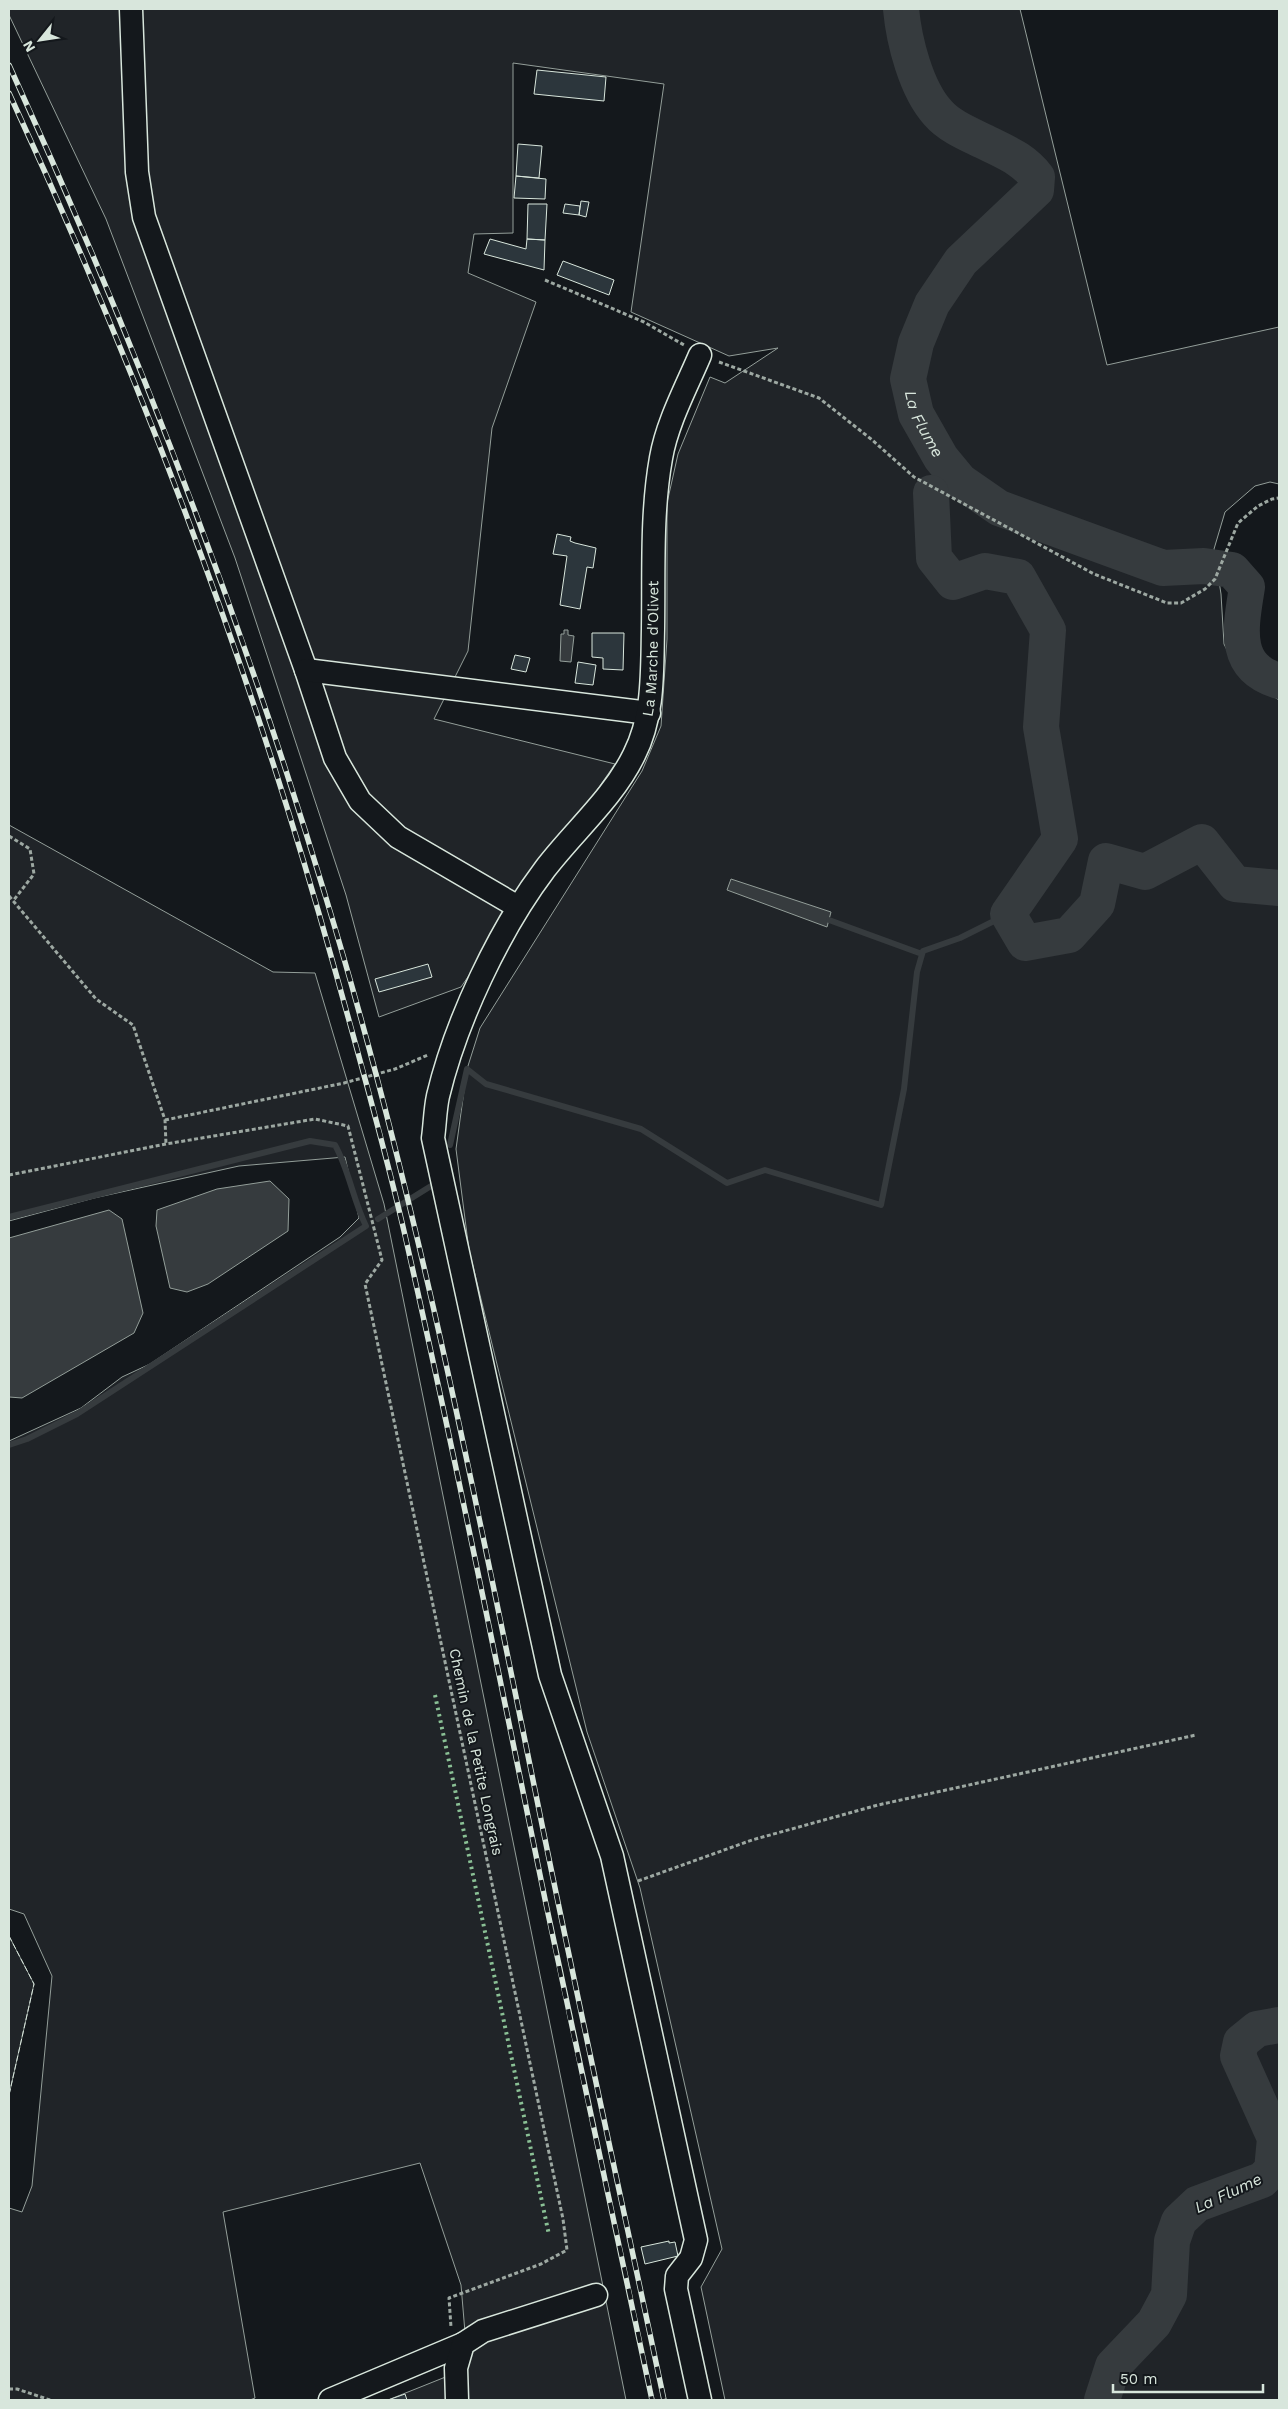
<svg xmlns="http://www.w3.org/2000/svg" width="1288" height="2409" font-family="'Work Sans',sans-serif">
<style>
.green{fill:#202428;stroke:#939e99}
.water{fill:#363b3e;stroke:#939e99}
.lines{fill:none;stroke-linecap:round;stroke-linejoin:round}
.stream{stroke:#363b3e;stroke-width:6}
.river{stroke:#363b3e;stroke-width:36}
.building{fill:#2c363c;stroke:#d8e6dc}
.minor-casing{stroke:#d8e6dc;stroke-width:25}
.path{stroke:#9da8a2;stroke-width:3;stroke-dasharray:4 2.5;stroke-linecap:butt}
.minor{stroke:#14181c;stroke-width:22}
.rail-casing{stroke:#d8e6dc;stroke-width:5.5}
.rail{stroke:#14181c;stroke-width:4;stroke-dasharray:11;stroke-linecap:butt}
.hedge{stroke:#8ac095;stroke-width:4;stroke-dasharray:2.5 4;stroke-linecap:butt}
.fence{stroke:#d8e6dc;stroke-width:1;stroke-dasharray:6 2.5;stroke-linecap:butt}
.labels{text-anchor:middle;dominant-baseline:central;stroke-width:4;stroke-linejoin:round;paint-order:stroke}
.street-label{font-size:15px;fill:#d8e6dc;stroke:#14181c}
.water-label{font-size:16px;font-style:italic;fill:#d8e6dc;stroke:#14181c}
</style>
<rect width="100%" height="100%" fill="#14181c"/>
<path class="green" d="M 9,9 L 1020,9 L 1107,365 L 1279,327 L 1279,484 L 1270,482 L 1255,486 L 1225,512 L 1214,549 L 1221,594 L 1224,644 L 1239,674 L 1279,700 L 1279,2400 L 725,2400 L 701,2287 L 722,2249 L 640,1888 L 587,1732 L 469,1250 L 456,1149 L 467,1069 L 480,1028 L 642,771 L 661,726 L 667,639 L 667,503 L 678,454 L 710,377 L 725,383 L 778,348 L 729,356 L 631,312 L 664,84 L 513,63 L 513,233 L 474,234 L 468,273 L 536,302 L 492,428 L 468,651 L 434,719 L 615,764 L 461,987 L 379,1017 L 346,895 L 235,558 L 106,219 L 9,15 Z
M 9,825 L 273,972 L 315,973 L 384,1204 L 626,2400 L 388,2400 L 468,2368 L 461,2285 L 420,2163 L 223,2212 L 255,2398 L 250,2400 L 9,2400 L 9,2208 L 22,2212 L 32,2186 L 52,1976 L 24,1914 L 9,1909 L 9,1441 L 81,1408 L 122,1377 L 150,1364 L 340,1237 L 359,1218 L 345,1157 L 239,1166 L 94,1198 L 9,1221 Z
M 9,1936 L 34,1984 L 9,2095 Z"/>
<path class="water" d="M 564,630 L 568,630 L 568,635 L 574,636 L 571,662 L 560,661 L 561,634 L 564,634 Z
M 731,879 L 831,912 L 827,927 L 727,890 Z
M 270,1181 L 289,1199 L 288,1231 L 208,1284 L 187,1292 L 170,1288 L 156,1226 L 157,1210 L 217,1189 Z
M 109,1210 L 122,1219 L 143,1313 L 134,1333 L 22,1398 L 9,1397 L 9,1238 Z"/>
<g class="lines">
<path class="stream" d="M 829,920 L 922,954
M 450,1145 L 467,1069 L 486,1084 L 641,1129 L 727,1183 L 765,1170 L 881,1205 L 904,1089 L 917,972 L 923,951 L 960,938 L 1008,914
M 9,1217 L 310,1141 L 335,1145 C 349,1170 353,1200 366,1226 L 77,1414 L 27,1439 L 9,1445
M 378,1219 L 431,1186"/>
<g class="river">
<path id="s1" d="M 901,9 C 904,41 916,89 938,113 C 950,127 971,135 987,143 C 1007,153 1023,159 1037,177 L 1036,190 L 961,261 L 932,304 L 916,343 L 908,379 L 916,414 L 941,458 L 960,481 L 999,508 L 1163,568 L 1204,566 L 1232,570 L 1247,587 C 1241,626 1231,667 1279,681"/>
<path d="M 931,493 L 934,558 L 953,582 L 985,571 L 1018,577 L 1048,630 L 1041,727 L 1060,839 L 1008,914 L 1025,943 L 1069,935 L 1097,904 L 1106,861 L 1145,872 L 1202,842 L 1235,884 L 1279,888"/>
<path d="M 1102,2400 L 1113,2366 L 1154,2323 L 1169,2295 L 1172,2241 L 1179,2221 L 1197,2204 L 1262,2180 L 1272,2170 L 1275,2138 L 1238,2056 L 1241,2042 L 1257,2029 L 1279,2025"/>
</g>
</g>
<path class="building" d="M 537,70 L 606,77 L 604,101 L 534,94 Z
M 518,144 L 542,146 L 539,178 L 516,176 Z
M 516,176 L 546,179 L 545,199 L 514,198 Z
M 581,201 L 589,202 L 586,217 L 579,215 Z
M 528,204 L 547,204 L 545,240 L 527,239 Z
M 565,204 L 580,206 L 579,215 L 563,213 Z
M 490,239 L 526,249 L 527,239 L 545,240 L 544,270 L 484,254 Z
M 563,261 L 614,280 L 609,295 L 557,275 Z
M 557,534 L 571,537 L 570,541 L 575,543 L 596,548 L 593,568 L 587,567 L 580,609 L 560,605 L 567,556 L 553,554 Z
M 592,633 L 624,633 L 623,670 L 603,669 L 603,658 L 592,657 Z
M 515,655 L 530,658 L 526,672 L 511,669 Z
M 578,662 L 596,665 L 593,685 L 575,683 Z
M 428,964 L 432,977 L 379,992 L 375,979 Z
M 669,2241 L 669,2243 L 675,2242 L 678,2256 L 645,2264 L 641,2247 Z
M 405,2394 L 407,2400 L 388,2400 Z"/>
<g class="lines">
<defs>
<g id="minor">
<path d="M 131,9 L 137,172 L 144,217 L 306,670 L 335,758 L 360,801 L 398,837 L 518,907"/>
<path d="M 306,670 L 649,713"/>
<path d="M 330,2400 L 463,2344"/>
<path d="M 457,2400 L 456,2368 L 463,2344 L 483,2331 L 596,2295"/>
<path id="s2" d="M 700,2400 L 676,2289 L 677,2276 L 691,2258 L 696,2240 L 612,1856 L 550,1675 L 433,1138 C 435,1124 435,1110 438,1096 C 456,1021 499,930 545,869 C 574,831 613,798 634,755 C 654,716 652,672 653,629 C 654,573 651,514 661,458 C 667,423 686,388 700,355"/>
</g>
</defs>
<use href="#minor" class="minor-casing"/>
<path class="path" d="M 545,280 L 644,322 L 684,345
M 719,362 L 819,398 L 871,439 L 914,477 L 1094,574 L 1167,603 L 1181,603 L 1205,589 L 1215,579 L 1238,523 L 1258,506 L 1272,499 L 1279,498
M 9,836 L 30,849 L 34,874 L 13,901
M 9,896 L 96,999 L 133,1025 L 165,1120 L 166,1144
M 165,1120 L 344,1083 L 395,1069 L 428,1055
M 9,1175 L 166,1144 L 315,1119 L 348,1126 L 382,1260 L 365,1284 L 563,2219 L 567,2250 L 541,2264 L 449,2298 L 451,2327
M 638,1881 L 752,1840 L 878,1805 L 1196,1735
M 9,2389 L 17,2389 L 50,2400"/>
<use href="#minor" class="minor"/>
<defs>
<path id="rail" d="M 9,65 C 134,338 239,610 326,898 C 415,1190 474,1491 535,1790 C 576,1994 621,2197 664,2400
M 9,93 C 139,374 250,664 333,963 C 358,1052 383,1141 404,1231 C 455,1455 500,1680 546,1904 C 580,2070 618,2235 652,2400"/>
</defs>
<use href="#rail" class="rail-casing"/>
<use href="#rail" class="rail"/>
<path class="hedge" d="M 435,1695 L 549,2235"/>
<path class="fence" d="M 9,1936 L 34,1984 L 9,2095"/>
</g>
<g class="labels">
<g class="street-label">
<text stroke="none"><textPath href="#s2" startOffset="1851">La Marche d'Olivet</textPath></text>
<text transform="translate(476 1752) rotate(78)">Chemin de la Petite Longrais</text>
</g>
<g class="water-label">
<text stroke="none"><textPath href="#s1" startOffset="526">La Flume</textPath></text>
<text transform="translate(1228 2193) rotate(-25)">La Flume</text>
</g>
</g>
<rect width="1288" height="2409" fill="none" stroke="#d8e6dc" stroke-width="20"/>
<g transform="translate(40 40) rotate(240)" stroke="#14181c" stroke-width="4" paint-order="stroke">
<path d="M0-4L9 19L0 12L-9 19Z" fill="#d8e6dc"/>
<text y="-8" font-size="14" font-weight="bold" text-anchor="middle" fill="#d8e6dc">N</text>
</g>
<path d="M1113 2384v8h150v-8" fill="none" stroke="#d8e6dc" stroke-width="2.5"/>
<text x="1120" y="2384" font-size="15" fill="#d8e6dc" stroke="#14181c" stroke-width="4" paint-order="stroke">50 m</text>
</svg>
